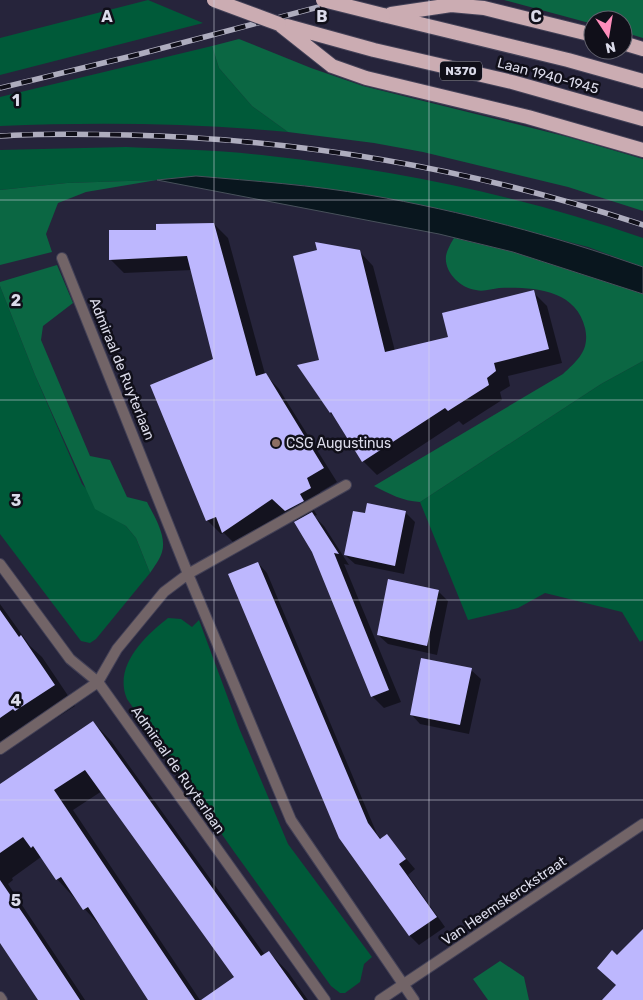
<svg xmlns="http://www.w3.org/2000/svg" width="643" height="1000" font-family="Rubik,sans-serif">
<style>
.green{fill:#005a39}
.forest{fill:#0b6743}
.water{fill:#09161e;stroke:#48515b}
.shadow{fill:#0007}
.building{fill:#bdb7fe}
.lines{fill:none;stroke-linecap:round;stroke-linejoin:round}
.minor-casing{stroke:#434157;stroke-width:12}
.trunk-casing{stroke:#434157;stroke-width:16}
.minor{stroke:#726467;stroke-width:10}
.trunk{stroke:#cbacb2;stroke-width:14}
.rail-casing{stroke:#aeadbe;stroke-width:5.5}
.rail{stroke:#100f19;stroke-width:4;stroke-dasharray:11;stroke-linecap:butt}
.trunk-bridge-casing{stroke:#434157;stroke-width:16;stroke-linecap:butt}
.trunk-bridge{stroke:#cbacb2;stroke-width:14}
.grid{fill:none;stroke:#dbdbea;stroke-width:1;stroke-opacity:0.55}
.education-dot{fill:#8d6e63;stroke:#100f19;stroke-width:2}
.labels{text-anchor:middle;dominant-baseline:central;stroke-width:5;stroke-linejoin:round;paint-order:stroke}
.shield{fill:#100f19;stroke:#9e9eab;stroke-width:1}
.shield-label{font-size:12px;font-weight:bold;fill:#dbdbea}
.street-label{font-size:14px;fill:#dbdbea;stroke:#100f19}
.poi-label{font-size:14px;fill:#dbdbea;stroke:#100f19;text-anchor:start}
.grid-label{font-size:16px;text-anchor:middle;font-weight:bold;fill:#dbdbea;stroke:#100f19;stroke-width:5;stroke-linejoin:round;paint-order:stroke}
</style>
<rect width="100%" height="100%" fill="#26243b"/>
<path class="green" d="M 148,0 L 203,23 L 0,75 L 0,38 Z
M 212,46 L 219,68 L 252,106 L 288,132 C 192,123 96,122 0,126 L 0,97 Z
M 126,147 C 174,149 222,150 270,156 C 397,170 522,196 643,238 L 643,267 L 588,247 L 460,213 L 369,195 L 301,185 L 196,176 L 157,180 L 67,183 L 0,190 L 0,150 Z
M 0,286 L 35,375 L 82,484 L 113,518 L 126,526 L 136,538 L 150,573 L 96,639 L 90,643 L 81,641 L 0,534 Z
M 643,361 L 643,640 L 640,642 L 622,612 L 545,593 L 518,608 L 468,620 L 420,502 L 601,384 Z
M 168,618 L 181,619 L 192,627 L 199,620 L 239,728 L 288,844 L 372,957 L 364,964 L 360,982 L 345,993 L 340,993 L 331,986 L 235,853 L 127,699 C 113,666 145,636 168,618 Z"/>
<path class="forest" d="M 504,0 L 643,0 L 643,38 L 623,32 L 623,20 L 593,20 L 593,24 Z
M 239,39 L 311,68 L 363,86 L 568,137 L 643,159 L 643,211 L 568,187 L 423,152 L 374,143 L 288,132 L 252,106 L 219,68 L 212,46 Z
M 157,180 L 86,192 L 58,203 L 46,234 L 52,252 L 0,265 L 0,190 L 67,183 Z
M 454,238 L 513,252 L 643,294 L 643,361 L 601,384 L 420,502 C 402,501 390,494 374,486 L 563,374 C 578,360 590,350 585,328 C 576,289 532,287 499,288 C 492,289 483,292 476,290 C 460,288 444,272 446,256 C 447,250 451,243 454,238 Z
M 57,265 L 73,303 L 43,326 L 41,340 L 90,456 L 110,460 L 127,497 L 147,502 C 154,516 167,536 162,552 C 160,559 154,567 150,573 L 136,538 L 126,526 L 95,509 L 35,375 L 0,286 L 0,282 Z
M 500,961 L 524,977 L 529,1000 L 488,1000 L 473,979 Z"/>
<path class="water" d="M 196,176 C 254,181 312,185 369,195 C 461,211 555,236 643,267 L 643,294 L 513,252 L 439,234 L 157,180 Z"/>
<path class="shadow" d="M 214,224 L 228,238 L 265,374 L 279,389 L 337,482 L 320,492 L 324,502 L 313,509 L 317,515 L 314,516 L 324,526 L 349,565 L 344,564 L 401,702 L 384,708 L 372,696 L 313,552 L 297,522 L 287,513 L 237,546 L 224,533 L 221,534 L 207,520 L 215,360 L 192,270 L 124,273 L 110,259 L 158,231 Z
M 359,251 L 373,266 L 395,351 L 450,338 L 533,292 L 547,306 L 562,363 L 508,376 L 510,386 L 500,392 L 502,400 L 463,425 L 459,421 L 377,475 L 363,461 L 338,420 L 330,413 L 299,366 L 321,361 Z
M 405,512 L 415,522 L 404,574 L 355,564 L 345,555 L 366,515 Z
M 258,563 L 267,573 L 377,834 L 382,840 L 387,836 L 415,869 L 408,875 L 445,927 L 419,945 L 410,936 Z
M 438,591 L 448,601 L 437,655 L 388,644 L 378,635 Z
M 0,604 L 30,646 L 42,657 L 75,706 L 36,731 L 35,729 L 0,753 Z
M 471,670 L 481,679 L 469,734 L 420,724 L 411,714 Z
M 93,722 L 112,742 L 265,955 L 269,952 L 288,972 L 308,1000 L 203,1000 L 236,977 L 102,791 L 73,810 L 200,1000 L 150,1000 L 103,929 L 57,879 L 41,857 L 12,878 L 13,880 L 8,884 L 85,1000 L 39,1000 L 0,941 L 0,785 Z"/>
<path class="building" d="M 214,223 L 256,376 L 266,373 L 324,468 L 307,478 L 311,488 L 300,494 L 304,501 L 285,511 L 272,499 L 222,533 L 216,517 L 206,521 L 150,385 L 213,359 L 187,256 L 109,260 L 109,230 L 156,230 L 156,224 Z
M 315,242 L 360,250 L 385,352 L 448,337 L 442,313 L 534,290 L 549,349 L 494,363 L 496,371 L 487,378 L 489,385 L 448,411 L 445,408 L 362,462 L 331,412 L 330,413 L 297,365 L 319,360 L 293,256 L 317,250 Z
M 367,503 L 406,511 L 395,566 L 344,555 L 353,511 L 365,513 Z
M 312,512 L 339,554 L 334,553 L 389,690 L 371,697 L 312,552 L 294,522 Z
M 258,562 L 368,823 L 380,839 L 387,834 L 406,859 L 399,864 L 437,917 L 409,936 L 339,838 L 228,574 Z
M 388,579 L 439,590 L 427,646 L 377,635 Z
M 0,610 L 19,637 L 21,635 L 55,685 L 15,711 L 13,709 L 0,718 Z
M 421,658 L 472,668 L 460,725 L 410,715 Z
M 93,721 L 261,956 L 269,951 L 304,1000 L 201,1000 L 234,977 L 85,770 L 54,790 L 195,1000 L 148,1000 L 88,907 L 83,910 L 61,877 L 56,880 L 33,846 L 31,848 L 23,837 L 0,853 L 0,784 Z
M 0,880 L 26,918 L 80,1000 L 38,1000 L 0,943 Z
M 643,929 L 643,1000 L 602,1000 L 616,985 L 597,968 L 612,950 L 617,955 Z"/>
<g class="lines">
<defs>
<path id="minor" d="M 62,258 L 188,574 L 291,820 L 414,1000
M 0,564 L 70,659 L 98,682 L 325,1000
M 0,749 L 98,682 L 117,649 L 164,592 L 188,574 L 346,485
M 0,997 L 2,1000
M 380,1000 L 643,824"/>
<path id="trunk" d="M 391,14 L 451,5 L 484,8 L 593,35
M 383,15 L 568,60 L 643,81
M 279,24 L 332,66 L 366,78 L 528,117 L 643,150
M 287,26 L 374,50 L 512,82 L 643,119
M 623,43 L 643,49"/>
</defs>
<use href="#minor" class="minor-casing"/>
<use href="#trunk" class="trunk-casing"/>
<use href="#minor" class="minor"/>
<use href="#trunk" class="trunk"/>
<defs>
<path id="rail" d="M 0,88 L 140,54 L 345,0
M 0,136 C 42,133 86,134 128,135 C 303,139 477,170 643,225"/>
</defs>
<use href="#rail" class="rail-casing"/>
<use href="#rail" class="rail"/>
<defs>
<path id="trunk-bridge" d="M 214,0 L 279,24
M 323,0 L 383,15"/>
</defs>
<use href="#trunk-bridge" class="trunk-bridge-casing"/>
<use href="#trunk-bridge" class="trunk-bridge"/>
</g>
<path class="grid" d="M 214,0 L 214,1000M 429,0 L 429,1000M 0,200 L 643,200M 0,400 L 643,400M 0,600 L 643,600M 0,800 L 643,800"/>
<circle class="education-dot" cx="276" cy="443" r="5"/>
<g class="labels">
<rect class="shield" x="440" y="61.5" width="42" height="19" rx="4"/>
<g class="shield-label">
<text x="461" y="71">N370</text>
</g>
<g class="street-label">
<text transform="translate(548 76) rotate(15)">Laan 1940-1945</text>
<text transform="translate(122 369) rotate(68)">Admiraal de Ruyterlaan</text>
<text transform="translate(178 770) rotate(55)">Admiraal de Ruyterlaan</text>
<text transform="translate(504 901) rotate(-34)">Van Heemskerckstraat</text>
</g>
<g class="poi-label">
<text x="286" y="443">CSG Augustinus</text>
</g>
</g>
<g class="grid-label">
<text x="107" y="22">A</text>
<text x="322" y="22">B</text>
<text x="536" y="22">C</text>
<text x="16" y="106">1</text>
<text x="16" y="306">2</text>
<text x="16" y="506">3</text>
<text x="16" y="706">4</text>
<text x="16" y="906">5</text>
</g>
<g transform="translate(608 35) rotate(168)"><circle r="24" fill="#100f19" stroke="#61616d"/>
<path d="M0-4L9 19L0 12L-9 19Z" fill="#fe8ebb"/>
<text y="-8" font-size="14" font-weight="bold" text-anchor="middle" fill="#dbdbea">N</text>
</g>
</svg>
